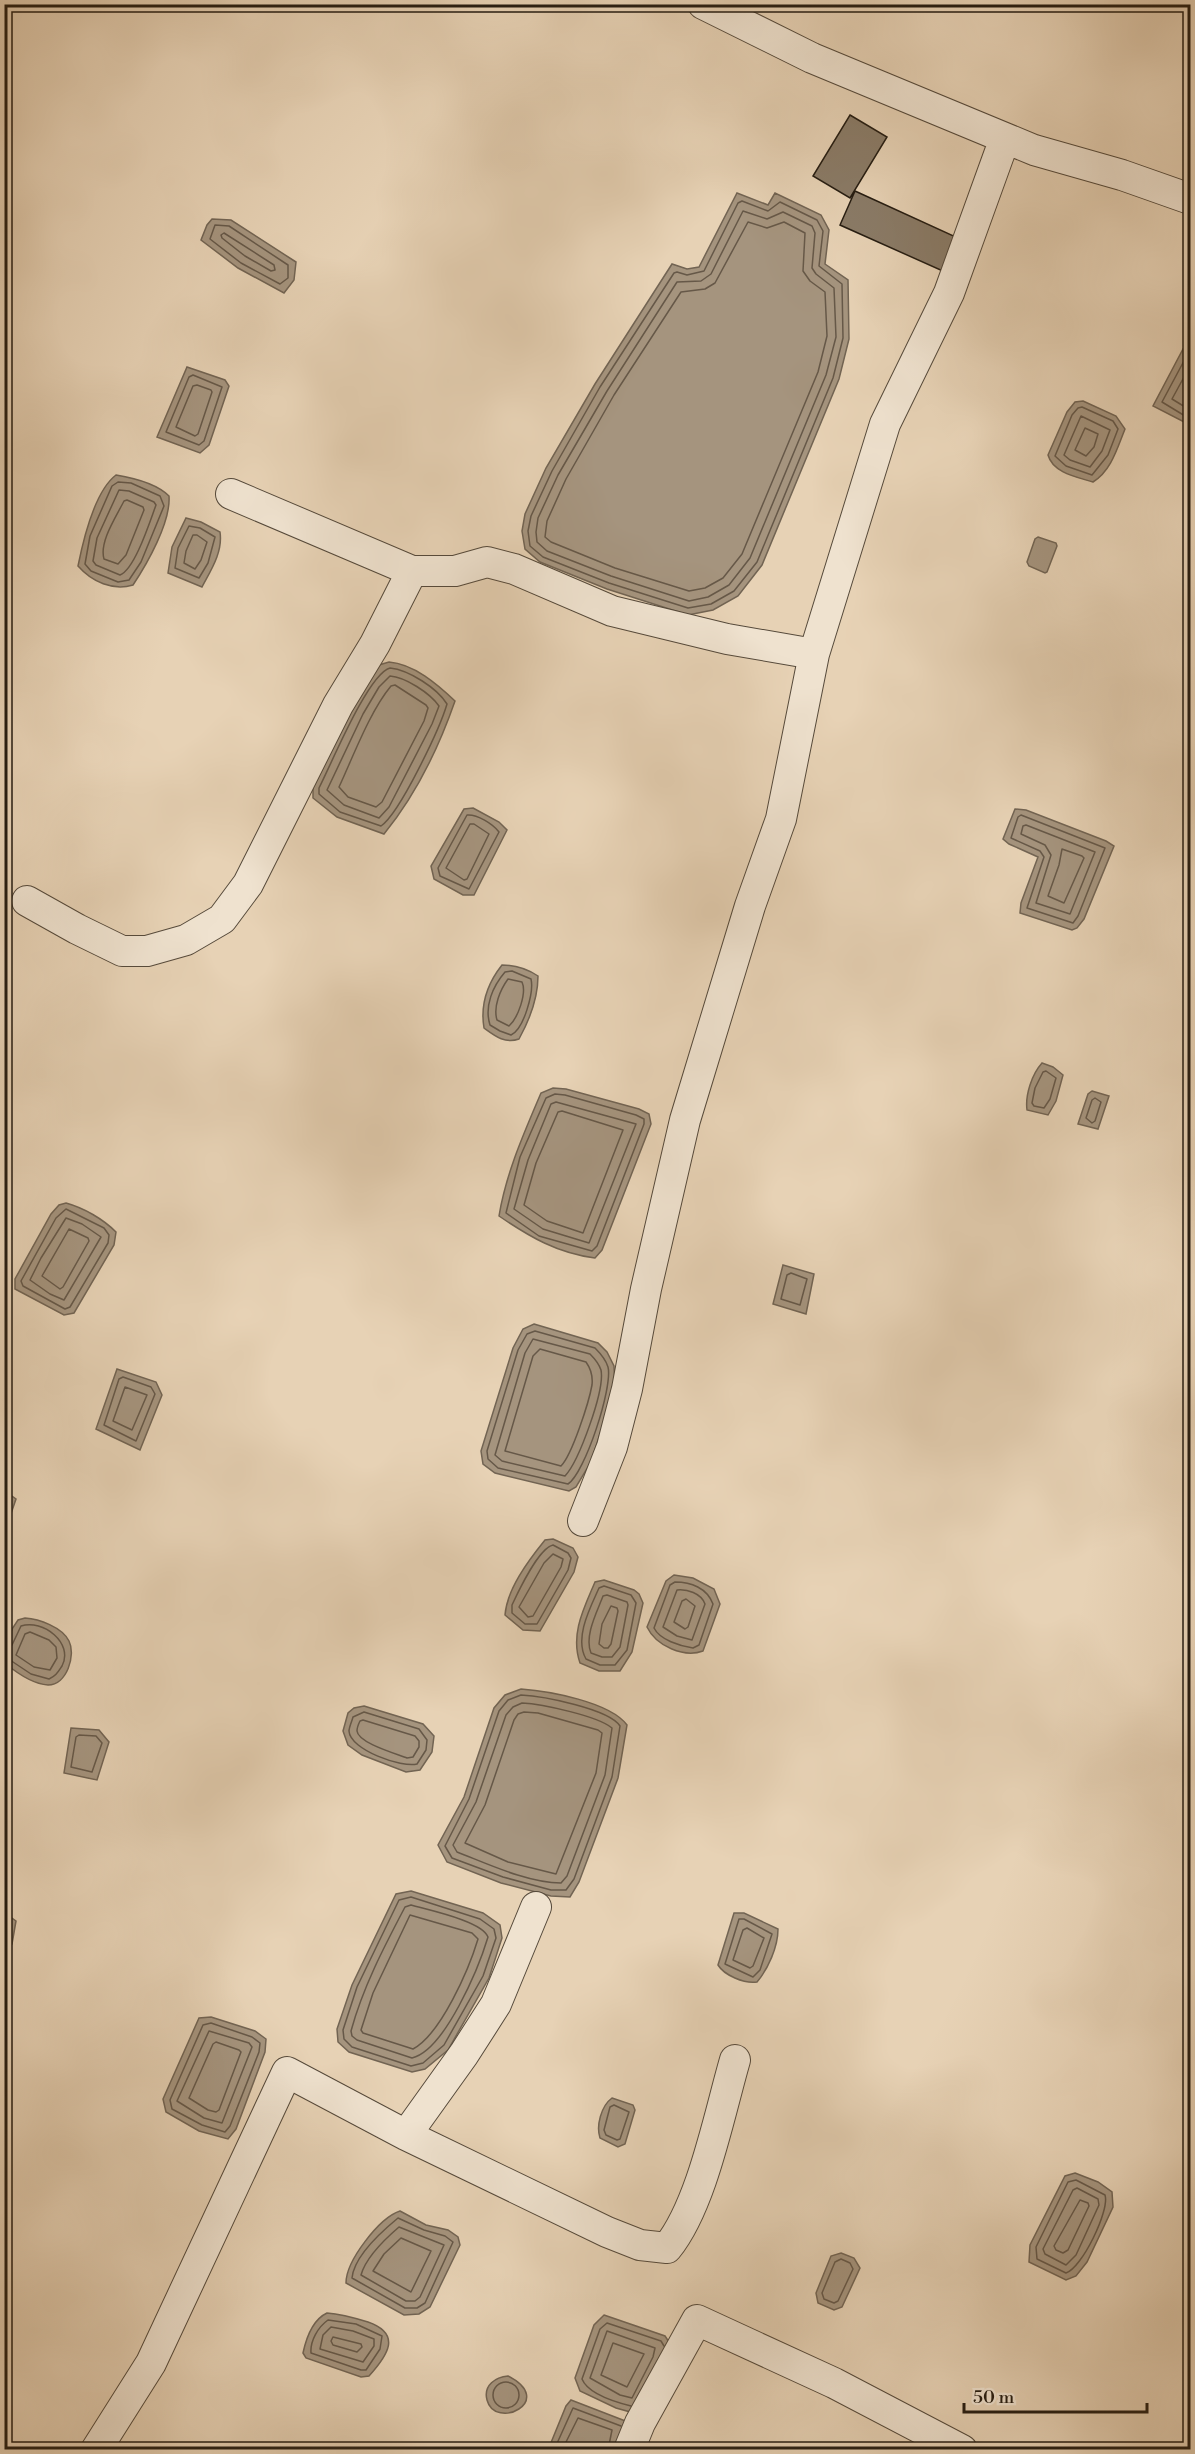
<svg xmlns="http://www.w3.org/2000/svg" width="1195" height="2454" font-family="'Libre Bodoni',serif">
<style>
.water{fill:#a5947e;stroke:#726453;stroke-width:1.5}
.lines{fill:none;stroke-linecap:round;stroke-linejoin:round}
.shore{stroke:#665848;stroke-width:1.5}
.building{fill:#8a7b67;stroke:#261d12;stroke-width:1.5}
.street-casing{stroke:#564a3b;stroke-width:32}
.street{stroke:#efe2cf;stroke-width:30}
</style>
<rect width="100%" height="100%" fill="#e7d2b5"/>
<filter id="stains"><feTurbulence type="fractalNoise" baseFrequency=".00333" numOctaves="4"/><feColorMatrix values="0 0 0 0 .2 0 0 0 0 .09 0 0 0 0 .02 0 0 0 .5 -.17"/></filter>
<radialGradient id="worn" r=".72"><stop offset=".6" stop-color="#630" stop-opacity="0"/><stop offset="1" stop-color="#630" stop-opacity=".3"/></radialGradient>
<path class="water" d="M 737,193 L 768,205 L 775,193 L 821,215 L 829,230 L 825,264 L 848,280 L 849,339 L 839,379 L 762,565 L 738,596 L 713,610 L 688,615 L 607,589 L 540,562 L 525,549 L 522,531 L 525,514 L 546,468 L 595,384 L 672,264 L 687,269 L 699,267 Z
M 212,219 L 231,220 L 296,262 L 294,280 L 284,293 L 238,268 L 201,240 L 207,225 Z
M 1183,349 L 1190,353 L 1190,425 L 1153,406 Z
M 187,367 L 225,380 L 229,386 L 209,445 L 200,453 L 157,437 Z
M 1083,401 L 1116,416 L 1125,429 C 1117,449 1111,471 1093,482 C 1077,477 1053,473 1048,455 L 1067,412 L 1075,402 Z
M 116,475 C 134,478 156,483 169,496 C 171,522 147,564 133,585 C 113,591 92,582 78,566 C 83,541 95,491 116,475 Z
M 186,518 L 201,522 L 220,532 C 223,552 211,570 202,587 L 168,573 L 172,547 Z
M 1038,537 L 1056,543 L 1057,546 L 1047,572 L 1045,573 L 1029,566 L 1027,562 L 1035,539 Z
M 389,662 C 414,664 437,684 455,701 C 439,747 415,796 384,834 L 337,817 L 313,798 L 313,787 L 351,708 L 379,665 Z
M 473,808 L 499,822 L 507,830 L 474,895 L 463,895 L 434,879 L 431,866 L 464,809 Z
M 1015,809 L 1026,810 L 1106,841 L 1114,846 L 1084,919 L 1077,928 L 1072,930 L 1020,913 L 1021,903 L 1038,857 L 1009,844 L 1003,839 Z
M 502,965 C 516,965 526,968 538,976 C 538,999 530,1019 519,1039 C 505,1044 495,1036 484,1028 C 480,1004 487,984 502,965 Z
M 1042,1063 L 1053,1067 L 1063,1075 L 1056,1101 L 1048,1115 L 1027,1110 C 1025,1095 1032,1074 1042,1063 Z
M 553,1088 L 566,1089 L 639,1109 L 649,1114 L 651,1124 L 602,1250 L 595,1258 C 557,1253 530,1237 499,1216 C 506,1173 524,1133 541,1093 Z
M 1092,1091 L 1109,1096 L 1098,1129 L 1078,1124 L 1088,1094 Z
M 66,1203 C 84,1208 103,1219 116,1232 L 114,1245 L 74,1313 L 64,1315 L 15,1289 L 15,1279 L 51,1214 L 59,1205 Z
M 783,1265 L 814,1274 L 806,1314 L 773,1304 Z
M 534,1324 L 598,1343 L 607,1352 L 614,1366 L 615,1387 L 591,1462 L 576,1487 L 569,1491 L 495,1473 L 483,1464 L 481,1451 L 513,1348 L 523,1329 Z
M 117,1369 L 156,1382 L 162,1395 L 140,1450 L 96,1429 Z
M 5,1491 L 16,1499 L 5,1531 Z
M 553,1539 L 573,1548 L 578,1557 L 574,1572 L 540,1631 L 523,1630 L 505,1615 C 507,1589 528,1561 545,1540 Z
M 674,1575 L 693,1578 L 714,1589 L 720,1604 L 703,1651 C 684,1658 656,1646 647,1627 L 666,1581 Z
M 604,1580 L 634,1590 L 639,1594 L 643,1603 L 632,1652 L 620,1671 L 599,1671 L 580,1663 C 570,1634 584,1608 595,1582 Z
M 25,1618 C 39,1619 62,1627 69,1641 C 76,1655 67,1685 48,1685 C 33,1684 17,1673 6,1664 C 4,1648 8,1633 18,1620 Z
M 521,1689 C 549,1691 610,1702 627,1725 L 618,1778 L 579,1882 L 570,1897 L 551,1896 L 501,1883 L 447,1862 L 438,1845 L 464,1797 L 494,1708 L 505,1695 Z
M 364,1706 L 423,1724 L 434,1736 L 432,1752 L 420,1770 L 406,1772 L 362,1755 L 348,1745 L 343,1731 L 348,1713 L 354,1708 Z
M 71,1728 L 99,1730 L 109,1742 L 97,1780 L 64,1773 Z
M 411,1891 L 483,1913 L 500,1925 L 502,1938 L 489,1978 L 448,2050 L 425,2069 L 412,2072 L 349,2052 L 338,2042 L 337,2029 L 352,1985 L 396,1894 Z
M 5,1913 L 16,1921 L 12,1944 L 5,1955 Z
M 734,1913 L 744,1913 L 778,1929 C 778,1947 768,1969 757,1982 C 744,1984 724,1975 718,1965 Z
M 211,2017 L 255,2031 L 266,2039 L 265,2052 L 236,2129 L 228,2139 L 199,2131 L 166,2112 L 163,2099 L 199,2018 Z
M 612,2098 L 633,2105 L 635,2110 L 625,2144 L 618,2147 L 600,2138 C 596,2126 601,2106 612,2098 Z
M 1075,2173 L 1098,2182 L 1112,2192 L 1113,2207 L 1087,2262 L 1076,2276 L 1066,2280 L 1029,2262 L 1030,2245 L 1065,2176 Z
M 400,2211 L 426,2225 L 448,2230 L 458,2237 L 460,2245 L 430,2307 L 419,2314 L 404,2315 L 346,2283 C 346,2261 379,2218 400,2211 Z
M 841,2253 L 854,2258 L 860,2268 L 842,2307 L 834,2310 L 818,2303 L 816,2293 L 831,2256 Z
M 327,2313 C 341,2314 355,2318 368,2322 C 402,2334 388,2355 369,2376 L 361,2377 L 306,2358 L 303,2353 C 306,2339 312,2320 327,2313 Z
M 604,2315 L 665,2336 L 671,2345 L 634,2413 L 616,2408 L 580,2391 L 575,2378 L 594,2325 Z
M 508,2376 C 557,2401 495,2431 487,2400 C 483,2385 496,2377 508,2376 Z
M 571,2400 L 628,2422 L 620,2449 L 548,2450 L 566,2406 Z"/>
<g class="lines">
<path class="shore" d="M 742,201 L 768,211 L 780,202 L 817,220 L 823,231 L 819,266 L 842,284 L 843,338 L 833,378 L 757,562 L 734,591 L 711,604 L 688,608 L 609,583 L 543,557 L 530,546 L 528,531 L 531,516 L 552,471 L 600,387 L 674,273 L 677,272 L 687,275 L 704,271 L 738,203 Z
M 743,211 L 767,219 L 783,212 L 812,226 L 815,233 L 812,268 L 816,274 L 834,288 L 836,337 L 826,375 L 750,558 L 729,585 L 708,597 L 689,601 L 611,576 L 547,551 L 537,542 L 536,532 L 538,518 L 558,475 L 607,391 L 677,282 L 701,281 L 711,274 Z
M 748,222 L 767,228 L 784,222 L 805,233 L 803,271 L 810,281 L 825,292 L 827,336 L 818,372 L 742,554 L 723,578 L 705,588 L 689,591 L 615,568 L 551,542 L 545,537 L 547,521 L 566,479 L 614,395 L 681,292 L 705,289 L 715,283 Z
M 215,225 L 229,226 L 288,265 L 288,278 L 280,284 L 241,263 L 210,239 Z
M 224,233 L 274,265 L 275,270 L 271,271 L 245,256 L 222,238 L 221,235 Z
M 1190,358 L 1185,359 L 1162,402 L 1190,419
M 1190,366 L 1172,399 L 1190,410
M 193,375 L 222,387 L 204,441 L 199,445 L 166,432 L 189,377 Z
M 197,385 L 211,390 L 212,392 L 198,434 L 195,436 L 176,427 L 193,386 Z
M 1082,407 L 1113,421 L 1118,429 L 1108,455 L 1092,475 L 1066,466 L 1055,456 L 1072,415 L 1078,408 Z
M 1081,416 L 1110,430 L 1102,451 L 1090,467 L 1070,460 L 1064,455 Z
M 1085,428 L 1098,434 L 1094,447 L 1086,456 L 1075,450 Z
M 118,482 L 131,483 L 160,496 L 164,506 L 141,562 L 129,580 L 118,582 L 91,571 L 85,564 L 90,536 L 112,486 Z
M 119,490 L 129,491 L 154,502 L 156,505 C 150,521 135,569 120,575 L 96,565 L 93,561 L 97,538 Z
M 127,500 L 143,507 L 144,510 L 126,555 L 118,564 L 104,559 C 99,542 116,517 124,501 Z
M 189,526 L 200,528 L 215,537 L 208,563 L 199,578 L 175,568 L 178,548 Z
M 193,535 L 197,535 L 207,542 L 201,560 L 195,569 L 184,563 L 186,551 Z
M 390,668 C 409,670 437,688 447,704 C 440,728 400,813 381,826 L 340,812 L 319,794 L 319,788 C 331,765 368,674 390,668 Z
M 390,676 C 405,677 430,693 439,706 L 432,724 L 389,807 L 379,818 L 344,805 L 327,790 L 363,714 L 379,687 Z
M 395,685 L 426,705 L 428,708 L 424,721 L 382,802 L 376,807 L 348,797 L 339,787 C 353,757 370,711 391,686 Z
M 467,815 C 477,814 493,824 499,832 L 469,889 L 440,876 L 438,868 Z
M 1021,815 L 1105,848 L 1078,916 L 1073,923 L 1027,908 L 1044,857 L 1040,851 L 1011,838 L 1018,817 Z
M 470,824 L 474,824 L 489,834 L 467,879 L 464,880 L 446,868 Z
M 1026,825 L 1095,852 L 1070,914 L 1036,903 L 1051,855 L 1045,845 L 1021,834 L 1023,826 Z
M 1062,849 L 1082,856 L 1084,858 L 1064,903 L 1048,896 L 1059,865 Z
M 512,971 L 531,979 C 534,992 524,1029 511,1035 L 500,1031 L 490,1025 C 484,1006 493,986 505,972 Z
M 508,979 L 522,982 C 527,993 518,1018 509,1026 L 497,1020 C 493,1007 500,990 508,979 Z
M 1046,1071 L 1056,1078 L 1050,1099 L 1044,1108 L 1034,1106 L 1032,1103 L 1035,1088 L 1043,1072 Z
M 555,1094 L 565,1095 L 636,1115 L 644,1119 L 644,1124 L 597,1246 L 592,1251 L 539,1236 L 506,1213 L 520,1157 L 546,1098 Z
M 1095,1098 L 1101,1102 L 1095,1121 L 1092,1123 L 1086,1118 L 1092,1100 Z
M 556,1102 L 636,1124 L 589,1243 L 543,1229 L 514,1209 L 528,1160 L 551,1104 Z
M 562,1111 L 623,1130 L 583,1233 L 547,1221 L 524,1205 L 536,1163 L 558,1112 Z
M 66,1209 L 104,1228 L 109,1235 L 108,1243 L 70,1307 L 65,1309 L 23,1286 L 21,1281 L 56,1218 Z
M 66,1218 L 82,1224 L 101,1237 L 64,1300 L 50,1294 L 30,1280 L 41,1258 Z
M 69,1229 L 88,1238 L 89,1241 L 63,1287 L 60,1289 L 42,1276 Z
M 791,1273 L 807,1279 L 800,1305 L 781,1299 L 787,1275 Z
M 535,1331 L 595,1348 C 600,1353 606,1360 608,1367 C 613,1387 585,1473 568,1484 L 498,1468 L 488,1459 L 487,1451 L 518,1350 L 527,1334 Z
M 533,1339 L 590,1354 C 595,1359 599,1364 601,1370 C 605,1390 579,1461 565,1476 L 502,1461 L 495,1455 L 525,1353 Z
M 540,1349 L 586,1362 C 591,1369 593,1376 592,1385 C 589,1402 572,1455 561,1466 L 505,1451 L 533,1356 Z
M 123,1377 L 151,1387 L 155,1394 L 136,1441 L 104,1425 L 119,1379 Z
M 125,1387 L 147,1395 L 132,1430 L 113,1421 Z
M 553,1545 L 568,1553 L 571,1558 L 568,1570 L 537,1624 L 525,1624 L 512,1613 L 512,1605 C 518,1592 539,1548 553,1545 Z
M 553,1554 L 563,1559 L 561,1567 L 533,1616 L 528,1617 L 519,1607 L 544,1563 Z
M 675,1582 C 691,1582 707,1588 713,1604 L 699,1645 L 693,1648 C 680,1646 660,1640 654,1628 L 670,1585 Z
M 604,1586 L 631,1595 L 636,1603 L 627,1650 L 615,1665 L 600,1665 L 586,1659 C 574,1638 590,1608 599,1588 Z
M 677,1590 C 687,1589 701,1593 705,1604 L 692,1640 L 677,1636 L 663,1627 Z
M 607,1595 L 627,1602 L 628,1605 L 620,1647 L 612,1657 L 602,1657 L 591,1653 C 584,1636 597,1612 603,1596 Z
M 686,1599 L 695,1606 L 688,1627 L 685,1629 L 674,1622 L 682,1601 Z
M 611,1606 L 617,1608 L 618,1611 L 611,1644 L 608,1648 L 604,1648 L 599,1644 L 602,1624 Z
M 30,1632 L 49,1640 L 56,1647 L 57,1658 L 50,1670 L 34,1667 L 16,1655 L 25,1634 Z
M 4,1647 L 12,1645 L 21,1626 C 43,1619 74,1643 62,1666 C 58,1672 56,1676 49,1679 L 31,1674 L 10,1660 L 4,1659
M 521,1695 C 543,1696 609,1709 620,1726 L 612,1777 L 574,1879 L 566,1890 L 551,1890 L 503,1877 L 452,1858 L 445,1846 L 469,1799 L 499,1711 L 508,1700 Z
M 522,1703 C 542,1704 598,1716 612,1728 L 605,1775 L 567,1876 L 561,1883 C 528,1883 488,1864 457,1852 L 453,1845 L 476,1802 L 506,1715 L 513,1707 Z
M 364,1712 L 419,1729 L 427,1740 L 426,1750 L 417,1764 C 402,1768 350,1750 349,1731 C 349,1727 352,1721 353,1717 Z
M 524,1712 L 538,1713 L 598,1730 L 602,1733 L 596,1773 L 556,1874 L 508,1862 L 465,1843 L 485,1805 L 514,1720 L 518,1714 Z
M 363,1720 L 415,1736 L 419,1741 L 419,1747 L 413,1757 L 407,1758 C 397,1754 358,1743 357,1731 C 357,1729 359,1723 360,1721 Z
M 79,1735 L 96,1736 L 102,1743 L 92,1772 L 71,1767 L 76,1737 Z
M 411,1897 L 480,1919 L 494,1929 L 496,1938 L 483,1976 L 444,2045 L 423,2063 L 411,2066 L 352,2047 L 344,2039 L 343,2030 L 357,1987 L 399,1900 Z
M 411,1905 C 428,1910 482,1921 488,1937 C 479,1967 445,2050 412,2058 L 357,2040 L 352,2036 L 351,2031 C 363,1987 384,1947 405,1907 Z
M 410,1915 L 472,1933 L 478,1939 C 469,1969 441,2034 413,2049 L 363,2033 L 361,2030 L 373,1993 Z
M 739,1919 L 744,1919 L 772,1934 L 760,1970 L 753,1977 L 725,1964 Z
M 747,1928 L 764,1938 L 753,1966 L 750,1968 L 733,1960 L 743,1930 Z
M 211,2023 L 252,2037 L 260,2043 L 259,2052 L 230,2126 L 225,2132 L 202,2125 L 172,2109 L 170,2100 L 203,2025 Z
M 209,2031 L 249,2043 L 252,2047 L 222,2123 L 204,2118 L 177,2101 Z
M 216,2042 L 239,2050 L 241,2052 L 219,2110 L 216,2112 L 208,2110 L 189,2098 L 213,2044 Z
M 614,2105 L 629,2112 L 620,2139 L 617,2140 L 606,2135 L 604,2130 L 610,2107 Z
M 1076,2180 L 1105,2195 C 1110,2210 1082,2268 1066,2273 L 1037,2259 L 1036,2247 L 1068,2182 Z
M 1077,2188 L 1098,2199 L 1099,2205 L 1076,2255 L 1066,2265 L 1045,2254 L 1043,2249 L 1073,2190 Z
M 1080,2200 L 1088,2203 L 1089,2206 L 1068,2250 L 1063,2253 L 1056,2250 L 1054,2246 Z
M 398,2218 L 424,2230 L 445,2236 L 453,2242 L 425,2303 L 417,2308 L 405,2308 L 352,2278 C 354,2256 381,2232 398,2218 Z
M 399,2227 L 444,2245 L 420,2297 L 415,2301 L 406,2301 L 361,2275 C 366,2257 385,2239 399,2227 Z
M 401,2238 L 431,2251 L 411,2292 L 373,2271 L 384,2254 Z
M 841,2259 L 850,2263 L 853,2269 L 838,2301 L 834,2303 L 824,2299 L 822,2293 L 835,2262 Z
M 328,2320 L 356,2324 L 382,2336 L 380,2349 L 366,2370 L 361,2370 L 311,2353 C 310,2341 318,2327 328,2320 Z
M 331,2327 L 353,2331 L 374,2339 L 374,2346 L 363,2362 L 320,2349 L 323,2335 Z
M 607,2331 L 655,2348 L 653,2357 L 632,2398 L 620,2395 L 590,2378 Z
M 333,2337 L 361,2344 L 362,2347 L 357,2352 L 333,2345 L 331,2341 Z
M 613,2343 L 644,2354 L 627,2387 L 601,2375 Z
M493 2395a13 13 0 1 1 26 0a13 13 0 1 1-26 0Z
M 631,2406 C 615,2402 588,2394 582,2379 L 600,2329 L 607,2323 L 661,2341 L 664,2346
M 554,2450 L 573,2408 L 621,2426
M 562,2450 L 578,2418 L 612,2430 L 608,2450"/>
</g>
<path class="building" d="M 850,115 L 887,137 L 850,198 L 813,176 Z
M 855,191 L 969,243 L 954,276 L 840,225 Z"/>
<g class="lines">
<defs>
<path id="street" d="M 703,4 L 812,58 L 1034,150 L 1122,175 L 1190,199
M 412,571 L 455,571 L 487,562 L 514,569 L 612,611 L 727,639 L 814,654
M 27,901 L 77,929 L 122,951 L 147,951 L 186,940 L 222,919 L 248,884 L 338,705 L 375,644 L 412,571 L 231,494
M 583,1521 L 612,1447 L 627,1389 L 646,1289 L 685,1120 L 750,906 L 781,819 L 814,654 L 885,424 L 949,293 L 1005,138
M 406,2135 L 464,2054 L 496,2004 L 536,1907
M 96,2450 L 151,2363 L 287,2072 L 406,2135 L 607,2232 L 640,2245 L 667,2248 C 702,2205 719,2115 735,2060
M 629,2450 L 640,2423 L 697,2320 L 834,2383 L 962,2450"/>
</defs>
<use href="#street" class="street-casing"/>
<use href="#street" class="street"/>
</g>
<rect width="1195" height="2454" fill="none" stroke="#e7d2b5" stroke-width="24"/>
<rect x="6" y="6" width="1183" height="2442" fill="none" stroke="#261d12" stroke-width="3"/>
<rect x="12" y="12" width="1171" height="2430" fill="none" stroke="#261d12" stroke-width="1.5"/>
<path d="M964 2403v9h183v-9" fill="none" stroke="#261d12" stroke-width="3"/>
<text x="973" y="2403" font-size="18" fill="#261d12" stroke="#efe2cf" stroke-width="4.5" paint-order="stroke">50 m</text>
<rect width="100%" height="100%" filter="url(#stains)"/>
<rect width="100%" height="100%" fill="url(#worn)"/>
</svg>
